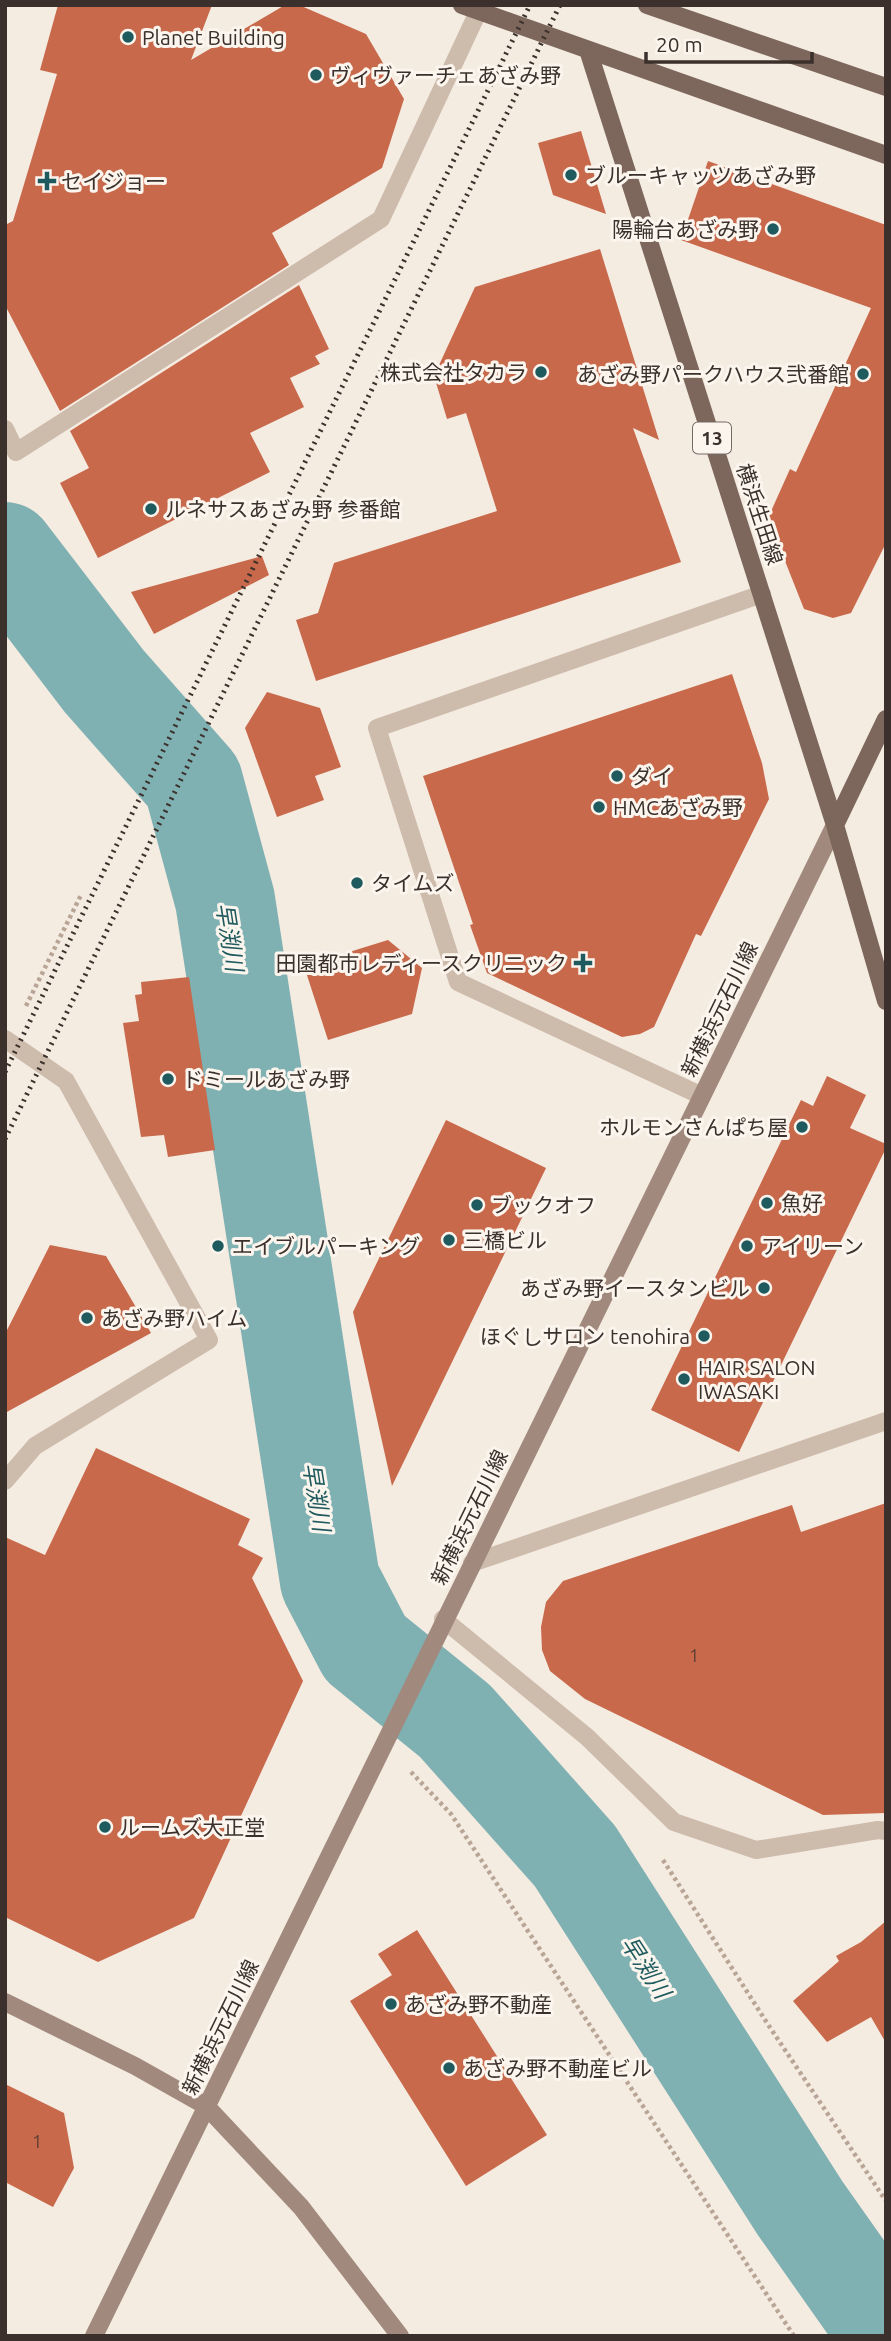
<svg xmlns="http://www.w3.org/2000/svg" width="891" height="2341" font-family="Ubuntu,'Noto Sans JP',sans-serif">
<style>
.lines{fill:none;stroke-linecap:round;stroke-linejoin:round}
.river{stroke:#7fb0b2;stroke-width:100}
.building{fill:#c8694b}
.path{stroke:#b9a596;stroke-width:4.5;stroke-dasharray:3.5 3.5;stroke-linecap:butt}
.lane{stroke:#cdbbac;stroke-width:18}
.street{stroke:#cdbbac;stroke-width:18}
.secondary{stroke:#a18a7d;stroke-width:18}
.primary{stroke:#7d675c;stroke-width:18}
.rail{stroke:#3b302b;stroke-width:5;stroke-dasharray:2 5;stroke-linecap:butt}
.poi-dot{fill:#1f5a5e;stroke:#fbf5ee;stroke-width:2.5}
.labels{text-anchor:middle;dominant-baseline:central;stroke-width:6;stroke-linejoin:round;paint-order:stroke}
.number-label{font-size:18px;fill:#5e3e33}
.shield{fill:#fbf5ee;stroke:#756b66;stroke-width:2}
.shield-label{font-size:19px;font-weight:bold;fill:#3b302b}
.poi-label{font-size:21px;fill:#3b302b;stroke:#fbf5ee;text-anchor:start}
.street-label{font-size:21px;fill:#3b302b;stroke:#fbf5ee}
.water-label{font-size:23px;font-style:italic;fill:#1f5a5e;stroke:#fbf5ee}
</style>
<rect width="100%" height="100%" fill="#f4ebe1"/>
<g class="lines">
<path class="river" d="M 5,552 L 104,681 L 193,782 L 225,900 L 330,1581 L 365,1648 L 455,1721 L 575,1856 L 800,2208 L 886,2330"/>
</g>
<path class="building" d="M 58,5 L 212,5 L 191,60 L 285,5 L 299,5 L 366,34 L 404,99 L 382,168 L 272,233 L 289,265 L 60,411 L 5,305 L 5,225 L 13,221 L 57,74 L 40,70 Z
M 581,131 L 606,214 L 553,195 L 538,143 Z
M 708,161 L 886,225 L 886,543 L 851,613 L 833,618 L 804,609 L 768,518 L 790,469 L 796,472 L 871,308 L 681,240 Z
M 600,249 L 659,440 L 633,428 L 681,562 L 316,681 L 296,620 L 318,613 L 334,563 L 497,511 L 466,413 L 447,419 L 434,376 L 475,287 Z
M 299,285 L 329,349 L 315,356 L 320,364 L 290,378 L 304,407 L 250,433 L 270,472 L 98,558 L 60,483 L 89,468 L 70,431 Z
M 262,556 L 269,575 L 154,634 L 131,592 Z
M 732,674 L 762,763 L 769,799 L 701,936 L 696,934 L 654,1027 L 640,1034 L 622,1037 L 487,973 L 470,925 L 473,924 L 423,776 Z
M 267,692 L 320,708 L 341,767 L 315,776 L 324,800 L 277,817 L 245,728 Z
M 388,940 L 422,968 L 412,1014 L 328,1040 L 304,966 Z
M 189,977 L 215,1150 L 168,1157 L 164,1135 L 141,1137 L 123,1023 L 139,1021 L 135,995 L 142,994 L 141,982 Z
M 827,1076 L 866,1095 L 850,1128 L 886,1144 L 886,1148 L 739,1452 L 651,1410 L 801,1100 L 813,1106 Z
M 446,1120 L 546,1168 L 392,1486 L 353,1312 Z
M 50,1245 L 106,1256 L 151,1333 L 5,1413 L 5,1334 Z
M 96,1448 L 250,1519 L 238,1545 L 263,1558 L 252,1578 L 303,1681 L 194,1918 L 98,1962 L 5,1917 L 5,1537 L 45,1555 Z
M 886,1503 L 886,1813 L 823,1815 L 585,1699 L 550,1671 L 542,1650 L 541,1627 L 546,1602 L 563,1581 L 792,1505 L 801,1532 Z
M 886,1921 L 886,2043 L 871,2017 L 827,2042 L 793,2001 L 839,1961 L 836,1956 L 861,1942 Z
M 417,1930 L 547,2135 L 466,2186 L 350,2001 L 392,1975 L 378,1954 Z
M 5,2084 L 64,2113 L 74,2168 L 53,2207 L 5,2182 Z"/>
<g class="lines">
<path class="path" d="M 26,1006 L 82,893
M 411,1772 L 451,1814 L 794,2336
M 663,1860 L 767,2023 L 886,2201"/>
<path class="lane" d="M 443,1619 L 587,1737 L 674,1822 L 756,1850 L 878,1830 L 886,1831"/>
<path class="street" d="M 5,429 L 16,452 L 381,219 L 478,12
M 5,1039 L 66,1081 L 209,1340 L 35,1446 L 5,1481
M 702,1096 L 458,982 L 377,728 L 762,594
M 472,1563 L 886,1421"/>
<path class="secondary" d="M 5,2002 L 135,2066 L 206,2106 L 301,2207 L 400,2336
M 94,2336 L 835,825"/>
<path class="primary" d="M 462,5 L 886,155
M 647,5 L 886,87
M 588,50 L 835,825 L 886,1001
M 835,825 L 886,719"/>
<path class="rail" d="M 5,1072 L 530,5
M 5,1139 L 560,5"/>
</g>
<g class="poi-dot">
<circle cx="128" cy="37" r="7"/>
<circle cx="316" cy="75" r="7"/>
<circle cx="571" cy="175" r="7"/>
<path d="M43.5 170.5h7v7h7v7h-7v7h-7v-7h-7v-7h7z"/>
<circle cx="773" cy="229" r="7"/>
<circle cx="541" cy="372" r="7"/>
<circle cx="863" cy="374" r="7"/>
<circle cx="151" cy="509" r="7"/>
<circle cx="617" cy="776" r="7"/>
<circle cx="599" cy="807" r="7"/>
<circle cx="357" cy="883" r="7"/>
<path d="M579.5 952.5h7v7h7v7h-7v7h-7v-7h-7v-7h7z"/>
<circle cx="168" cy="1079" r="7"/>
<circle cx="802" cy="1127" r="7"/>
<circle cx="767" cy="1203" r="7"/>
<circle cx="477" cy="1205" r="7"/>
<circle cx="449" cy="1240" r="7"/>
<circle cx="218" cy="1246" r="7"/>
<circle cx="747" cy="1246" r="7"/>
<circle cx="764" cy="1288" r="7"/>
<circle cx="87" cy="1318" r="7"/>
<circle cx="704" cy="1336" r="7"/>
<circle cx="684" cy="1379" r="7"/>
<circle cx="105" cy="1827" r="7"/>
<circle cx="391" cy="2004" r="7"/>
<circle cx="449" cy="2068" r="7"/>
</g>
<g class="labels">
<g class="number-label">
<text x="694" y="1655">1</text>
<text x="37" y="2141">1</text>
</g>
<rect class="shield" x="693" y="422.5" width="38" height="31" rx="5"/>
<g class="shield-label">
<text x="712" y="438">13</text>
</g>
<g class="poi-label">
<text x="142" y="37">Planet Building</text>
<text x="330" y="75">ヴィヴァーチェあざみ野</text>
<text x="585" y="175">ブルーキャッツあざみ野</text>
<text x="61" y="181">セイジョー</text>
<text x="759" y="229" text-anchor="end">陽輪台あざみ野</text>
<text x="527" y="372" text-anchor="end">株式会社タカラ</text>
<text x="849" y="374" text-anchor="end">あざみ野パークハウス弐番館</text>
<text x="165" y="509">ルネサスあざみ野 参番館</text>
<text x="631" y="776">ダイ</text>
<text x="613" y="807">HMCあざみ野</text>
<text x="371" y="883">タイムズ</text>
<text x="567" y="963" text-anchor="end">田園都市レディースクリニック</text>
<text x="182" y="1079">ドミールあざみ野</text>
<text x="788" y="1127" text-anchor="end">ホルモンさんぱち屋</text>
<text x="781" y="1203">魚好</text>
<text x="491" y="1205">ブックオフ</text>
<text x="463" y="1240">三橋ビル</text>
<text x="232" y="1246">エイブルパーキング</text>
<text x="761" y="1246">アイリーン</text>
<text x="750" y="1288" text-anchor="end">あざみ野イースタンビル</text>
<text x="101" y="1318">あざみ野ハイム</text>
<text x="690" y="1336" text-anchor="end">ほぐしサロン tenohira</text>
<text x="698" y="1367">HAIR SALON<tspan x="698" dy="24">IWASAKI</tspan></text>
<text x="119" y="1827">ルームズ大正堂</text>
<text x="405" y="2004">あざみ野不動産</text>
<text x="463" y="2068">あざみ野不動産ビル</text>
</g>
<g class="street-label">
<text transform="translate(760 514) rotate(72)">横浜生田線</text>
<text transform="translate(719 1009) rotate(-64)">新横浜元石川線</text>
<text transform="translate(469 1517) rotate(-64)">新横浜元石川線</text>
<text transform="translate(220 2027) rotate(-64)">新横浜元石川線</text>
</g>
<g class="water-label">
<text transform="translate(230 937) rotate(81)">早渕川</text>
<text transform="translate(317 1497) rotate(81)">早渕川</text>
<text transform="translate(646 1967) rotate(57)">早渕川</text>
</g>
</g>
<rect width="891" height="2341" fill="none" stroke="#3b302b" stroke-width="14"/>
<path d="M646 52v10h166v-10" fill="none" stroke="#3b302b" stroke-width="3.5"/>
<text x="656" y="52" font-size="21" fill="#3b302b" stroke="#fbf5ee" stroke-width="5" paint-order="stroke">20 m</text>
</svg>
